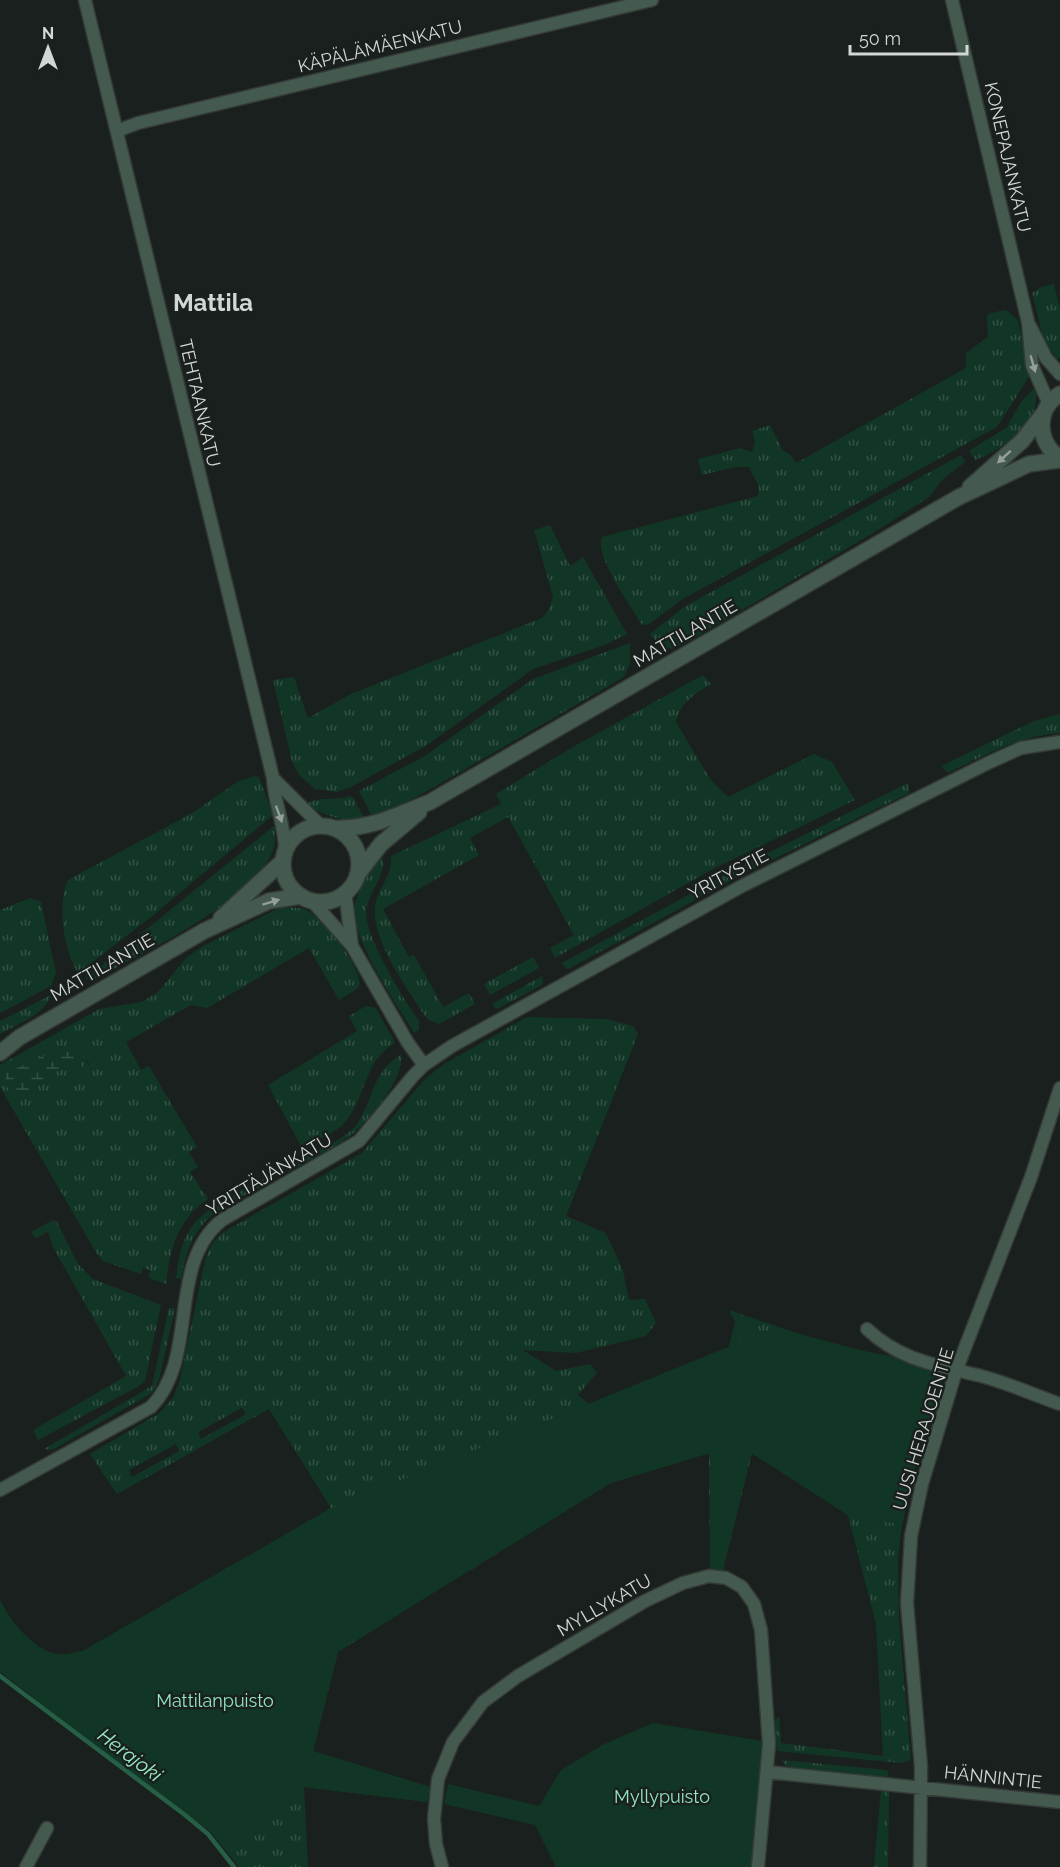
<svg xmlns="http://www.w3.org/2000/svg" width="1060" height="1867" font-family="Raleway,sans-serif">
<style>
.grass{fill:url(#grass-tufts);fill-rule:evenodd}
.wetland{fill:url(#wetland-marsh)}
.park{fill:#113626}
.lines{fill:none;stroke-linecap:round;stroke-linejoin:round}
.stream{stroke:#265e46;stroke-width:4.5}
.minor-casing{stroke:#343a37;stroke-width:15}
.tertiary-casing{stroke:#343a37;stroke-width:18}
.minor{stroke:#445a4f;stroke-width:12}
.tertiary{stroke:#445a4f;stroke-width:15}
.oneway{fill:#939f99}
.labels{text-anchor:middle;dominant-baseline:central;stroke-width:5;stroke-linejoin:round;paint-order:stroke}
.street-label{font-size:18px;fill:#d3d7d5;stroke:#1a201d}
.park-label{font-size:18px;fill:#90e6bd;stroke:#1a201d}
.water-label{font-size:20px;font-style:italic;fill:#95ecc2;stroke:#1a201d}
.district-label{font-size:24px;font-weight:bold;fill:#d3d7d5;stroke:#1a201d}
</style>
<defs>
<pattern id="grass-tufts" width="24" height="20" patternUnits="userSpaceOnUse" patternTransform="scale(1.5)"><rect width="24" height="20" fill="#113626"/><path d="M3 7l-1-3M5 7V3M7 7l1-3M15 17l-1-3M17 17v-4M19 17l1-3" fill="none" stroke="#335245"/></pattern>
<pattern id="wetland-marsh" width="20" height="14" patternUnits="userSpaceOnUse" patternTransform="scale(1.5)"><rect width="20" height="14" fill="#113626"/><path d="M1 5h8M5 5V1M11 12h8M15 12V8" fill="none" stroke="#335245"/></pattern>
</defs>
<rect width="100%" height="100%" fill="#1a201d"/>
<path class="grass" d="M 1054,284 L 1060,309 L 1060,358 L 1057,359 L 1044,341 L 1032,293 L 1041,287 Z
M 1006,310 L 1018,320 L 1030,375 L 997,427 L 681,600 L 649,624 L 642,625 C 632,608 593,554 602,537 L 758,496 L 759,487 L 749,467 L 735,467 L 702,475 L 698,459 L 740,448 L 752,452 L 755,442 L 752,431 L 770,425 L 783,451 L 790,454 L 796,463 L 966,368 L 966,353 L 988,337 L 987,316 L 990,313 Z
M 1035,387 C 1043,425 1005,448 975,460 L 969,451 L 1007,427 L 1021,402 Z
M 961,455 L 965,462 L 943,479 L 929,497 L 873,533 L 686,643 L 672,649 L 658,644 L 650,634 L 684,607 Z
M 550,525 L 570,566 L 583,557 L 627,634 L 605,645 L 533,669 L 427,745 L 349,788 L 337,792 L 315,789 L 299,775 L 292,762 L 273,680 L 294,677 L 308,718 L 351,694 L 542,618 L 548,611 L 553,597 L 534,530 Z
M 630,643 L 630,663 L 624,677 L 441,783 L 386,814 L 373,818 L 359,791 L 425,756 L 533,679 Z
M 703,675 L 711,684 C 695,694 680,702 676,722 L 710,779 L 728,797 L 814,754 L 832,762 L 855,800 L 711,870 L 555,958 L 550,948 L 574,935 L 508,817 L 470,838 L 479,855 L 383,909 L 409,957 L 414,955 L 443,1007 L 469,993 L 475,1004 L 439,1024 L 427,1019 C 410,993 371,939 375,908 C 377,889 393,875 391,856 L 501,804 L 496,794 L 571,748 Z
M 1060,714 L 1060,733 C 1018,736 985,755 948,773 L 941,766 L 1034,721 Z
M 254,776 L 259,777 L 273,815 L 151,917 L 78,973 C 63,949 57,905 68,880 L 194,812 L 237,782 Z
M 908,783 L 909,793 L 749,871 L 570,968 L 567,969 L 562,963 L 746,864 Z
M 350,796 L 353,797 L 365,820 C 342,821 326,817 306,804 C 318,796 336,801 350,796 Z
M 274,826 C 275,835 276,845 272,853 C 251,902 144,952 97,978 L 85,979 Z
M 381,855 C 390,872 367,893 366,912 C 366,938 403,999 419,1021 L 419,1030 L 414,1033 C 398,1005 348,936 355,904 C 359,888 371,868 381,855 Z
M 30,898 L 41,902 L 56,973 L 51,986 L 0,1013 L 0,910 Z
M 279,908 C 289,908 299,906 308,911 C 325,920 359,965 360,984 L 357,989 L 339,1000 L 309,948 L 207,1008 L 191,1005 L 126,1042 L 141,1070 L 149,1066 L 197,1147 L 189,1152 L 198,1167 L 190,1172 L 208,1199 C 177,1220 170,1250 166,1284 L 149,1278 L 150,1270 L 143,1268 L 141,1274 L 103,1261 L 97,1254 L 0,1087 L 0,1065 L 99,1009 L 142,1002 L 158,992 L 186,958 L 203,946 ZM 76,1048 L 89,1063 L 89,1066 L 63,1068 L 46,1075 L 57,1049 L 69,1052 Z
M 533,957 L 539,968 L 490,995 L 484,984 Z
M 542,976 L 543,983 L 540,986 L 499,1008 L 495,1008 L 492,1004 Z
M 51,995 C 45,1015 17,1024 0,1034 L 0,1021 Z
M 366,1006 L 376,1008 L 395,1043 C 363,1061 367,1096 346,1121 C 337,1133 315,1140 302,1148 L 268,1085 L 357,1031 L 349,1016 Z
M 527,1017 L 607,1019 L 633,1026 L 638,1034 L 566,1216 L 606,1233 L 623,1271 L 629,1300 L 645,1299 L 656,1323 L 646,1336 L 576,1353 L 523,1350 L 556,1371 L 590,1364 L 597,1373 L 578,1395 L 600,1413 L 724,1367 L 735,1322 L 729,1310 L 832,1345 L 900,1358 L 916,1463 L 902,1525 L 898,1558 L 899,1619 L 911,1760 L 901,1763 L 777,1751 L 775,1721 L 779,1716 L 781,1743 L 883,1756 L 876,1624 L 848,1515 L 752,1453 L 723,1570 L 710,1569 L 709,1453 L 611,1483 L 338,1652 L 313,1751 L 430,1787 L 427,1802 L 304,1787 L 308,1867 L 239,1867 L 211,1832 L 35,1700 L 29,1693 L 0,1600 C 9,1619 29,1644 49,1652 C 60,1657 72,1653 83,1651 L 331,1508 L 269,1409 L 117,1494 L 90,1454 L 158,1414 L 173,1398 L 180,1380 L 205,1260 L 211,1245 L 222,1233 L 362,1153 L 425,1079 L 444,1064 ZM 242,1408 L 246,1414 L 201,1439 L 198,1432 ZM 176,1444 L 179,1451 L 132,1477 L 129,1470 Z
M 401,1055 C 405,1078 368,1122 350,1136 C 331,1150 309,1160 289,1172 L 285,1167 C 304,1157 345,1141 357,1124 C 373,1100 373,1070 401,1055 Z
M 266,1178 L 271,1181 C 218,1211 193,1213 181,1279 L 176,1278 C 178,1264 180,1249 186,1236 C 200,1207 240,1193 266,1178 Z
M 53,1220 L 57,1222 L 78,1264 L 93,1279 L 161,1305 L 145,1381 L 139,1386 L 38,1440 L 33,1430 L 126,1376 L 54,1249 L 48,1232 L 35,1238 L 31,1232 Z
M 169,1308 L 175,1308 L 159,1380 L 152,1393 L 52,1450 L 44,1449 L 152,1386 Z
M 782,1760 L 887,1770 L 889,1777 L 799,1769 L 786,1766 Z
M 881,1790 L 889,1792 L 888,1867 L 874,1867 Z"/>
<path class="wetland" d="M 76,1048 L 80,1048 L 89,1066 C 50,1069 46,1075 19,1101 L 7,1087 L 5,1074 L 57,1049 L 69,1052 Z"/>
<path class="park" d="M 777,1327 C 833,1345 890,1355 945,1374 L 916,1463 L 902,1525 L 848,1515 L 751,1453 L 723,1570 L 710,1569 L 710,1453 L 611,1483 L 338,1651 L 313,1751 L 430,1787 L 427,1802 L 304,1787 L 230,1856 L 211,1832 L 0,1672 L 0,1600 C 9,1619 29,1644 49,1652 C 60,1657 72,1653 83,1651 L 332,1508 Z
M 653,1723 L 762,1741 L 752,1867 L 556,1867 L 535,1825 L 444,1804 L 448,1784 L 539,1806 L 561,1770 L 604,1744 Z"/>
<g class="lines">
<path class="stream" d="M 0,1676 L 185,1815 L 208,1834 L 234,1867"/>
<defs>
<path id="minor" d="M 85,0 L 273,778 C 274,803 285,824 285,850
M 952,0 L 1028,322 L 1032,365 L 1049,404
M 117,131 L 138,123 L 652,0
M 1030,326 L 1046,358 L 1060,374
M 273,778 L 321,826
M 345,892 L 352,946
M 312,901 L 352,946 L 408,1043 L 424,1065
M 867,1329 C 901,1361 937,1365 981,1376 C 1008,1383 1034,1395 1060,1404
M 0,1490 L 151,1407 C 200,1357 166,1265 222,1220 L 359,1141 L 413,1076 L 424,1065 L 452,1046 L 742,886 L 988,763 L 1021,748 L 1060,742
M 767,1772 L 1060,1802
M 26,1867 L 47,1828
M 442,1867 L 436,1844 L 434,1819 L 438,1779 L 453,1742 L 483,1702 L 518,1676 L 645,1601 L 683,1583 L 709,1576 L 726,1578 L 742,1587 L 754,1604 L 761,1630 L 769,1744 L 758,1867
M 920,1867 L 921,1767 L 907,1603 L 911,1536 L 922,1484 L 956,1371 L 1031,1177 L 1060,1088"/>
<path id="tertiary" d="M 1060,394 C 1035,409 1037,443 1060,458
M 970,487 L 1022,441 L 1043,414
M283 864a38 38 0 1 1 76 0a38 38 0 1 1-76 0Z
M 333,828 C 369,830 397,815 430,802 L 959,497 L 1029,464 L 1060,460
M 357,875 L 381,844 L 419,812
M 221,918 L 283,861
M 0,1053 L 20,1037 L 204,931 L 269,901 L 301,896"/>
</defs>
<use href="#minor" class="minor-casing"/>
<use href="#tertiary" class="tertiary-casing"/>
<use href="#minor" class="minor"/>
<use href="#tertiary" class="tertiary"/>
</g>
<defs><path id="oneway-solid" d="M-6-.8H1V-3.2L6.5 0L1 3.2V.8H-6Z" transform="scale(1.5)"/></defs>
<g class="oneway">
<use href="#oneway-solid" transform="translate(1033 364) rotate(74)"/>
<use href="#oneway-solid" transform="translate(1004 457) rotate(138)"/>
<use href="#oneway-solid" transform="translate(279 814) rotate(70)"/>
<use href="#oneway-solid" transform="translate(271 902) rotate(-17)"/>
</g>
<g class="labels">
<g class="street-label">
<text transform="translate(380 46) rotate(-14)">KÄPÄLÄMÄENKATU</text>
<text transform="translate(1008 157) rotate(77)">KONEPAJANKATU</text>
<text transform="translate(200 403) rotate(77)">TEHTAANKATU</text>
<text transform="translate(685 633) rotate(-30)">MATTILANTIE</text>
<text transform="translate(728 874) rotate(-28)">YRITYSTIE</text>
<text transform="translate(102 967) rotate(-30)">MATTILANTIE</text>
<text transform="translate(269 1174) rotate(-31)">YRITTÄJÄNKATU</text>
<text transform="translate(923 1429) rotate(-73)">UUSI HERAJOENTIE</text>
<text transform="translate(604 1605) rotate(-30)">MYLLYKATU</text>
<text transform="translate(993 1777) rotate(6)">HÄNNINTIE</text>
</g>
<g class="park-label">
<text x="215" y="1700">Mattilanpuisto</text>
<text x="662" y="1796">Myllypuisto</text>
</g>
<g class="water-label">
<text transform="translate(130 1755) rotate(37)">Herajoki</text>
</g>
<g class="district-label">
<text x="213" y="302">Mattila</text>
</g>
</g>
<g transform="translate(48 48)" stroke="#1a201d" stroke-width="4.5" paint-order="stroke">
<path d="M0-4.5L10 22L0 15L-10 22Z" fill="#d3d7d5"/>
<text y="-9" font-size="16" font-weight="bold" text-anchor="middle" fill="#d3d7d5">N</text>
</g>
<path d="M850 45v9h117v-9" fill="none" stroke="#d3d7d5" stroke-width="3"/>
<text x="859" y="45" font-size="18" fill="#d3d7d5" stroke="#1a201d" stroke-width="4.5" paint-order="stroke">50 m</text>
</svg>
